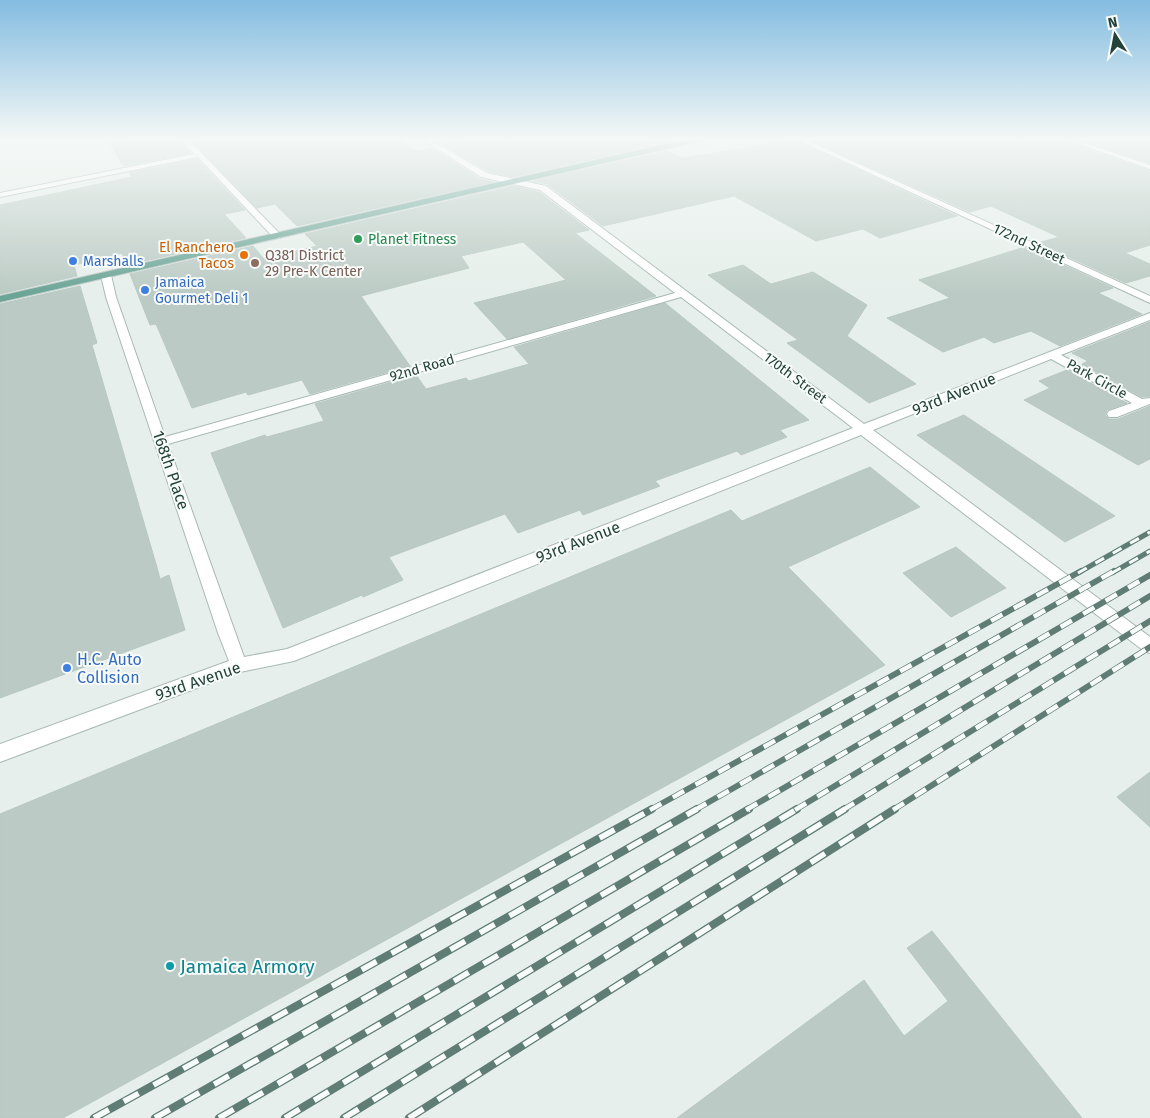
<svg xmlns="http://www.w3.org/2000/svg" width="1150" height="1118" font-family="'Fira Sans',sans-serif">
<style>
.building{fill:#bbcac4;stroke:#b8c9c2}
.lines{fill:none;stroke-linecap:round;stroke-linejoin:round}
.minor-casing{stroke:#a8b8b2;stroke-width:2}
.major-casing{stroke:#c2cac8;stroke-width:2}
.minor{fill:#fff;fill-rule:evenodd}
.major{fill:#6aa596;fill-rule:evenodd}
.rail-far2-casing{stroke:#5f7d75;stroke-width:5}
.rail-far1-casing{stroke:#5f7d75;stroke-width:6}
.rail-casing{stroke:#5f7d75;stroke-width:8}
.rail-far2{stroke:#f7fbf9;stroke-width:3;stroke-dasharray:10;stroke-linecap:butt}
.rail-far1{stroke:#f7fbf9;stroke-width:4.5;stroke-dasharray:13;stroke-linecap:butt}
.rail{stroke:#f7fbf9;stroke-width:5.5;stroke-dasharray:17;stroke-linecap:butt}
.leisure-dot{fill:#2e9e5b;stroke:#f7fbf9;stroke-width:2}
.food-dot{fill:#e8710a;stroke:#f7fbf9;stroke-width:2}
.shop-dot{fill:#3f7fe0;stroke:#f7fbf9;stroke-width:2}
.education-dot{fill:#8d6e63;stroke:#f7fbf9;stroke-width:2}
.culture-dot{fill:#0f9aa8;stroke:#f7fbf9;stroke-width:2}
.labels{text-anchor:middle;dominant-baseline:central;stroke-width:4;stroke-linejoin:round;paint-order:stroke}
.far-leisure-label{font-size:14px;fill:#27864d;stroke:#f7fbf9;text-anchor:start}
.far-street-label{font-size:14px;fill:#24423a;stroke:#f7fbf9}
.far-food-label{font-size:14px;fill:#c56008;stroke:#f7fbf9;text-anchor:end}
.far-education-label{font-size:14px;fill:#785e54;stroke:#f7fbf9;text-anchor:start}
.far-shop-label{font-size:14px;fill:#366cbe;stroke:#f7fbf9;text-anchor:start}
.street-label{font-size:16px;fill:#24423a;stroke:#f7fbf9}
.shop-label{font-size:16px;fill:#366cbe;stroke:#f7fbf9;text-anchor:start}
.near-culture-label{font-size:19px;fill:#0d838f;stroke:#f7fbf9;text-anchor:start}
</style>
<rect width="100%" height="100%" fill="#e6efeb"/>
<path class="building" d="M 140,139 L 179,139 L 190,153 L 124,166 L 110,144 Z
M 190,139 L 397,139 L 416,151 L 432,148 L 480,179 L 493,182 L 297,226 L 275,204 L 257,208 Z
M 471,139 L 640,139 L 654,145 L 513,177 L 488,171 L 443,145 Z
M 808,139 L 1062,139 L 1063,141 L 1150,171 L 1150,245 L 1125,253 L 1150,264 L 1150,276 L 1126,283 L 1038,243 L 1059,237 L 991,206 L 970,212 Z
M 1078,139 L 1150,139 L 1150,163 Z
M 794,140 L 957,216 L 880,238 L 863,229 L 816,241 L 734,196 L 603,226 L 547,184 L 533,181 L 667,151 L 682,158 Z
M 197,159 L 245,210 L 224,214 L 246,238 L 127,265 L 122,253 L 74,265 L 77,276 L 0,294 L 0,205 L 132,177 L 129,173 Z
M 513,186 L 539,192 L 589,230 L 575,233 L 656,296 L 507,339 L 474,303 L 566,280 L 523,242 L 461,256 L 469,268 L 361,296 L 410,366 L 310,394 L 302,380 L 248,395 L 246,392 L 192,408 L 156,324 L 150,325 L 130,274 L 253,246 L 264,259 L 317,246 L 305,234 Z
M 1025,247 L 1113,288 L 1098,293 L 1142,314 L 1060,346 L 1031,331 L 994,343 L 984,337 L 943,352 L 887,318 L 950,298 L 919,280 Z
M 743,265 L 771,284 L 813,272 L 867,305 L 847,336 L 916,384 L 869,403 L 787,343 L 798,340 L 708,275 Z
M 80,286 L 97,343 L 92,345 L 156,564 L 160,579 L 169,575 L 185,630 L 0,698 L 0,304 Z
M 665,303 L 809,420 L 780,430 L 787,437 L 741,455 L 737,451 L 655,481 L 660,486 L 583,515 L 580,510 L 518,533 L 505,514 L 389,557 L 403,580 L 363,597 L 362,595 L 283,628 L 211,453 L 265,435 L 267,437 L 324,421 L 315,404 L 416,375 L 426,389 L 466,378 L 469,381 L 529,364 L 514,347 Z
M 1150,322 L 1150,396 L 1142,397 L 1082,364 L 1088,361 L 1072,353 Z
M 1067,370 L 1127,403 L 1107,410 L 1105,415 L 1109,419 L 1118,419 L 1150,406 L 1150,459 L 1138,465 L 1024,400 L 1050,388 L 1039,381 Z
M 964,415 L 1064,482 L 1115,516 L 1065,542 L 917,435 Z
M 870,467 L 920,507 L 788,567 L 885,665 L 63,1118 L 0,1118 L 0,814 L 731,510 L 742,521 Z
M 956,547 L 1006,588 L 951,617 L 903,573 Z
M 1150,772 L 1150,827 L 1117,797 Z
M 932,931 L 1082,1118 L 677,1118 L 864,980 L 904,1036 L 948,1001 L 907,948 Z"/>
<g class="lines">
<defs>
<path id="minor" d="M 181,139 L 188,139 L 280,234 L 280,238 L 274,238 L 198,157 L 0,197 L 0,193 L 194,154 Z
M 422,139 L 429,139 L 487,173 L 546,186 L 864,424 L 1150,313 L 1150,320 L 1061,355 L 1142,399 L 1150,398 L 1150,404 L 1117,417 L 1109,417 L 1107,414 L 1109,411 L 1132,403 L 1051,359 L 873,430 L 1150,637 L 1150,653 L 1144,651 L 861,435 L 294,661 L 240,672 L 0,762 L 0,744 L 229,661 L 218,633 L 106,297 L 101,275 L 103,273 L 106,272 L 111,275 L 116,297 L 165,437 L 675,293 L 540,190 L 481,177 ZM 681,297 L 853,428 L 287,649 L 244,657 L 168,444 Z
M 660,139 L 668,139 L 680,144 L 673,146 Z
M 796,139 L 804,139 L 1150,296 L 1150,303 Z
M 1064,139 L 1073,139 L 1150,165 L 1150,169 Z"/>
<path id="major" d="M 696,139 L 709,139 L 0,302 L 0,296 L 661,145 Z"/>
</defs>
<use href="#minor" class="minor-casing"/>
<use href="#major" class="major-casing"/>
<use href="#minor" class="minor"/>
<use href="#major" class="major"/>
<defs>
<path id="rail-far2" d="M 1078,573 L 1150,532
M 1112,573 L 1150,551"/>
<path id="rail-far1" d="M 650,810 L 1081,571
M 695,810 L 1114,571
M 746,810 L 1150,575
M 795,810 L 1150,596
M 843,810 L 1150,621
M 893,810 L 1150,647"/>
<path id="rail" d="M 94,1118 L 652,809
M 155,1118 L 697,809
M 219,1118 L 749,809
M 285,1118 L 797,809
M 344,1118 L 845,809
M 409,1118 L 895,809"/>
</defs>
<use href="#rail-far2" class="rail-far2-casing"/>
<use href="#rail-far1" class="rail-far1-casing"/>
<use href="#rail" class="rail-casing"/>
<use href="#rail-far2" class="rail-far2"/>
<use href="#rail-far1" class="rail-far1"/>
<use href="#rail" class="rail"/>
</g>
<linearGradient id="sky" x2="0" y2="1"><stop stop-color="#84bce0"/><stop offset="0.47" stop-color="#f4f8f6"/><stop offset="1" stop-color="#f4f8f6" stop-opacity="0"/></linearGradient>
<rect width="1150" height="295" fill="url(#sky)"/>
<circle class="leisure-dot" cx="358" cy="239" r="5"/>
<circle class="food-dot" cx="244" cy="255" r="5"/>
<g class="shop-dot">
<circle cx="73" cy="261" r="5"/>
<circle cx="145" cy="290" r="5"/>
<circle cx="67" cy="668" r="5"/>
</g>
<circle class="education-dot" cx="255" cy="263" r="5"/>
<circle class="culture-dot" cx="170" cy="966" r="5"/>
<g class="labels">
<g class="far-leisure-label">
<text x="368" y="239">Planet Fitness</text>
</g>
<g class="far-street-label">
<text transform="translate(1029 244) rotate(25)">172nd Street</text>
<text transform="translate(422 368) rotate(-16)">92nd Road</text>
<text transform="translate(795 378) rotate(37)">170th Street</text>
<text transform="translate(1097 379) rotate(29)">Park Circle</text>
</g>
<g class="far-food-label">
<text x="234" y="247">El Ranchero<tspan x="234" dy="16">Tacos</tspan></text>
</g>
<g class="far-education-label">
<text x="265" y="255">Q381 District<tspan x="265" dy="16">29 Pre-K Center</tspan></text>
</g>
<g class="far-shop-label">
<text x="83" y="261">Marshalls</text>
<text x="155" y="282">Jamaica<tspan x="155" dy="16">Gourmet Deli 1</tspan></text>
</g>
<g class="street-label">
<text transform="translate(954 394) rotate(-22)">93rd Avenue</text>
<text transform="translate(171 470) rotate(71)">168th Place</text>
<text transform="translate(578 542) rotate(-21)">93rd Avenue</text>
<text transform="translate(198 681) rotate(-19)">93rd Avenue</text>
</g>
<g class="shop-label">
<text x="77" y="659">H.C. Auto<tspan x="77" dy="18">Collision</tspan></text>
</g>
<g class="near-culture-label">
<text x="180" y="966">Jamaica Armory</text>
</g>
</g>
<g transform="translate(1115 35) rotate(349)" stroke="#f7fbf9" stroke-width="4" paint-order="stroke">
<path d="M0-4L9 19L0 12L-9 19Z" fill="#24423a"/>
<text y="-8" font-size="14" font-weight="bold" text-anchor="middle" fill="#24423a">N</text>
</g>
</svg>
